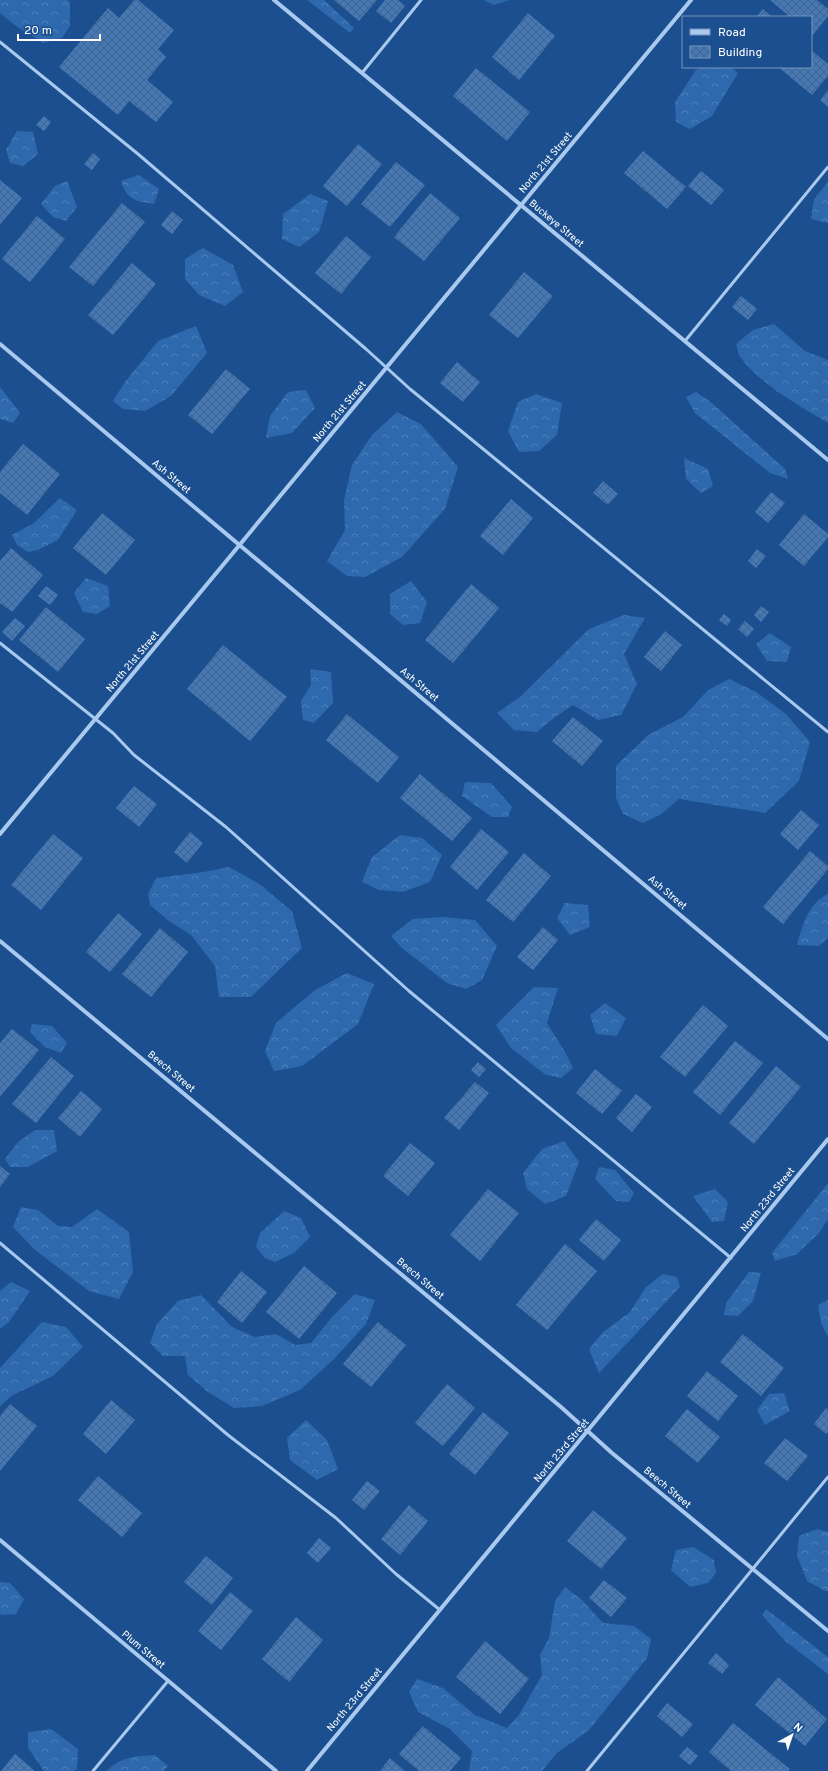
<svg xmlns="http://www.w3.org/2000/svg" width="828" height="1771" font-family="Overpass,sans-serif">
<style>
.forest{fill:url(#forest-crowns)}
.building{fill:url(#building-cross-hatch)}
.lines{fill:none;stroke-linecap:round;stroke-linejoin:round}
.lane{stroke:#a9c9ee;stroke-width:3}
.street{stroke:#a9c9ee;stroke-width:4}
.labels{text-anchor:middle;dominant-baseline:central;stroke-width:3;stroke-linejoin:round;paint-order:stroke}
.street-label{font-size:10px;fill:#fff;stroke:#1b4f8f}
</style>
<defs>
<pattern id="forest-crowns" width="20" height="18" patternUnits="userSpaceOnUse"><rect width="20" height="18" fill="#2e69ad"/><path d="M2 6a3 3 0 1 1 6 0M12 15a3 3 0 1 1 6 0" fill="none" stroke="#4d80b9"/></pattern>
<pattern id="building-cross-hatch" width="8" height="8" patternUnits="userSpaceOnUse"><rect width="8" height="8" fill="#4478b7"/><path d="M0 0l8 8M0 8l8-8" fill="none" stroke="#486282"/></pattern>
</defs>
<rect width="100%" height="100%" fill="#1b4f8f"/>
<path class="forest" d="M 0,0 L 67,0 L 70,2 L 70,26 L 62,38 L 43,43 L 16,26 L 0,13 Z
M 307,0 L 324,0 L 354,28 L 350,33 Z
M 484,0 L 509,0 L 494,5 Z
M 702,67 L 730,67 L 738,73 L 712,116 L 690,129 L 676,122 L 675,102 L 696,70 Z
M 17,131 L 33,132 L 38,154 L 23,166 L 10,163 L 6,150 Z
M 139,175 L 159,189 L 154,204 C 135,201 127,200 121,181 Z
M 67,181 L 77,207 L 66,221 L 53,217 L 41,204 L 55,186 Z
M 828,182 L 828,223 L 811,219 L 814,199 Z
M 310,194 L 328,201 L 319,232 L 299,247 L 282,239 L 283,214 Z
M 203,248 L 233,265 L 243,292 L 225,306 L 199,295 L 185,279 L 185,259 Z
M 774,324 L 805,351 L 828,360 L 828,423 C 801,407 760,384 741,358 C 738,355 738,349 736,344 L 753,330 Z
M 196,326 L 207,353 L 171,396 L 145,411 L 123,409 L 113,401 L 125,382 L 158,341 Z
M 0,387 L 20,413 L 13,423 L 0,419 Z
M 306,390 L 315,408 L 292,433 L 266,438 L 270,416 L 288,392 Z
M 696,392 L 712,403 L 785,469 L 788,479 L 770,473 L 695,413 L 686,397 Z
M 536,394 L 562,403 L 557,435 L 539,451 L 519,452 L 508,431 L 518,402 Z
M 397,412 L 421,424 L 458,467 L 445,509 L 402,557 L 365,577 L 347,576 L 327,561 L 345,530 L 344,500 L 352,465 L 372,435 Z
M 684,458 L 708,469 L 713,486 L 701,493 L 686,479 Z
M 60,498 L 77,510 L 58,540 L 38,550 L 28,552 L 17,545 L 12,535 L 34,523 Z
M 86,578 L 108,586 L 110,606 L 97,614 L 83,612 L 74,593 Z
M 411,581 L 427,602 L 420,623 L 403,625 L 390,614 L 390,594 Z
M 624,615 L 645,618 L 624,654 L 637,684 L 621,715 L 598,720 L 573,705 L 554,718 L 537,732 L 514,730 L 497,713 L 520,697 L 589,629 Z
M 770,633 L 791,647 L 787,662 L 767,661 L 756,644 Z
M 310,669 L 331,672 L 333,703 L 314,723 L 303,720 L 301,701 L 311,685 Z
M 729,679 L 756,692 L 786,714 L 810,742 L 799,781 L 765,813 L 679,799 L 660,815 L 643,823 L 623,814 L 616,798 L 616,766 L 648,735 L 683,717 L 708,690 Z
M 465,782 L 491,783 L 512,807 L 508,817 L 492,817 L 462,796 Z
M 400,835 L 422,838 L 442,855 L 430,882 L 403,892 L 379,890 L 362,882 L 372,857 Z
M 229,867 L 258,883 L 292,911 L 302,948 L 251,997 L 219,997 L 215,966 L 191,935 L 169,921 L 150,905 L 148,894 L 156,878 L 204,872 Z
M 828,894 L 828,938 L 819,946 L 797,945 C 802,926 809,902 828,894 Z
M 565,903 L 588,905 L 590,927 L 570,935 L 557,918 Z
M 443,917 L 475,920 L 497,946 L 482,980 L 466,989 L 447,983 L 402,948 L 391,936 L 413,919 Z
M 347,973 L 374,984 L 358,1024 L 302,1066 L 274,1071 L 265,1051 L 276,1023 L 315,990 Z
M 534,987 L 558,988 L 547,1023 L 565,1052 L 573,1068 L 561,1078 L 546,1075 L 511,1048 L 496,1025 Z
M 605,1003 L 626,1018 L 617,1036 L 596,1034 L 590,1015 Z
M 32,1024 L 52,1026 L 67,1043 L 61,1053 L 45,1047 L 30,1032 Z
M 35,1130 L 54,1130 L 57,1151 L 28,1167 L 10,1167 L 5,1159 L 18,1142 Z
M 564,1141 L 579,1162 L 566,1196 L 545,1204 L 527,1189 L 523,1173 L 542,1149 Z
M 599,1167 L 615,1170 L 634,1193 L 629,1202 L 616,1201 L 595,1179 Z
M 828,1183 L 828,1219 L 819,1233 L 797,1254 L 775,1261 L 772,1253 Z
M 715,1189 L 728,1202 L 724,1221 L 712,1222 L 693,1196 Z
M 21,1207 L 38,1210 L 58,1226 L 72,1227 L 97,1209 L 129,1232 L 133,1272 L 119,1299 L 89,1291 L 35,1250 L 13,1227 Z
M 284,1211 L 301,1218 L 310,1237 L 294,1253 L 275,1262 L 265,1258 L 256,1247 L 260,1233 Z
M 749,1272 L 761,1273 L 753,1301 L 738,1316 L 724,1315 L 726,1303 Z
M 663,1274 L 677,1277 L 680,1287 L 599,1373 L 589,1349 L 603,1332 L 630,1312 L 646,1287 Z
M 11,1282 L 30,1291 L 9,1322 L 0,1329 L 0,1291 Z
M 355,1294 L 375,1300 L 366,1324 L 334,1359 L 300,1390 L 262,1406 L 234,1408 L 208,1392 L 188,1375 L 185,1356 L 163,1356 L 150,1343 L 157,1324 L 178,1301 L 201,1295 L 232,1327 L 255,1337 L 276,1334 L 295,1345 L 311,1343 L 332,1317 Z
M 828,1300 L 828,1337 L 821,1323 L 818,1305 Z
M 42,1322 L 66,1327 L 83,1347 L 53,1376 L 13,1395 L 0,1406 L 0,1368 Z
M 784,1393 L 790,1411 L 765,1425 L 757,1410 L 769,1394 Z
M 306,1420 L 327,1440 L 338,1469 L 317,1480 L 290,1460 L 287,1438 Z
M 817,1529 L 828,1532 L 828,1591 L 825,1591 L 807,1581 L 797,1556 L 799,1536 Z
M 693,1547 L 714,1560 L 716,1573 L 708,1583 L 690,1587 L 671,1570 L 676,1550 Z
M 0,1582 L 10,1583 L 24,1599 L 16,1614 L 1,1615 L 0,1613 Z
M 565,1587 L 582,1600 L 603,1623 L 634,1626 L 651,1639 L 647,1658 L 589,1730 L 557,1753 L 542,1771 L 469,1771 L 472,1751 L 450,1729 L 418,1712 L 409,1692 L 417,1679 L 443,1688 L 475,1715 L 507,1728 L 519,1715 L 542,1675 L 540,1655 L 549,1638 L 555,1601 Z
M 766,1609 L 828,1657 L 828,1674 L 785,1641 L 762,1615 Z
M 51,1729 L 78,1749 L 77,1769 L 74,1771 L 44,1771 L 28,1748 L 28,1732 Z
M 155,1755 L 168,1766 L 164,1771 L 107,1771 C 120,1757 136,1756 155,1755 Z"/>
<path class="building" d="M 134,0 L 138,0 L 174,30 L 158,49 L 166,57 L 147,80 L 173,102 L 156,122 L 129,101 L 118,115 L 59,67 L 108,8 L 119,18 Z
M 334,0 L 377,0 L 359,21 Z
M 385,0 L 398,0 L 405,6 L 391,23 L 376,11 Z
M 770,0 L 817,0 L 828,9 L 828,16 L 812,36 L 811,17 L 790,17 Z
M 763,9 L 772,17 L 756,17 Z
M 528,13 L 555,36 L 519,80 L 492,57 Z
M 811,50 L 828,64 L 828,76 L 812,95 L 778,67 L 811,67 Z
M 476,68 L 530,112 L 507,141 L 453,96 Z
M 828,90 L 828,107 L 820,100 Z
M 44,116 L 51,122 L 44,131 L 36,125 Z
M 358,144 L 382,164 L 347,206 L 323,186 Z
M 643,151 L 686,187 L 667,209 L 624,173 Z
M 93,153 L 100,159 L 92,170 L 84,164 Z
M 396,162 L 425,185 L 390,227 L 361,204 Z
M 701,171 L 724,190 L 711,205 L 688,186 Z
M 0,180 L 22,198 L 0,225 Z
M 430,193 L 460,218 L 424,261 L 394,237 Z
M 122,203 L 145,222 L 93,286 L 69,267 Z
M 172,211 L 183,220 L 172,234 L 161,225 Z
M 37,216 L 65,239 L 30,282 L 2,259 Z
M 346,236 L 371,257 L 341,294 L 315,273 Z
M 132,263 L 156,284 L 113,335 L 88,315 Z
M 524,272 L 553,296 L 518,338 L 489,315 Z
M 741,296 L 757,309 L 748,320 L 732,307 Z
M 457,362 L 480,382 L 463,402 L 440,383 Z
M 226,369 L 250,389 L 212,434 L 188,415 Z
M 23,444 L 60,474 L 27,515 L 0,493 L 0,472 Z
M 603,481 L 618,494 L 608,505 L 593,493 Z
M 771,492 L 785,503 L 768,523 L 755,512 Z
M 511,499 L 533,518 L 503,555 L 480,536 Z
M 102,513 L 135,540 L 106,575 L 73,548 Z
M 804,514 L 828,534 L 828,537 L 804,566 L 779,545 Z
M 11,548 L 43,575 L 12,612 L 0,603 L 0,561 Z
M 757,549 L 766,556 L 756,568 L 748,561 Z
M 471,584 L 499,608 L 453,663 L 425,640 Z
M 46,586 L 58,595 L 50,605 L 38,596 Z
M 761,606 L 769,612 L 761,622 L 754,615 Z
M 46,607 L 85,639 L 58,672 L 19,640 Z
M 724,614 L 731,620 L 727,626 L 719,620 Z
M 15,618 L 25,626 L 12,641 L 2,632 Z
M 745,621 L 754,629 L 747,637 L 738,629 Z
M 665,631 L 682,645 L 661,671 L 644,657 Z
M 223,645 L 287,697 L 250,741 L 187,689 Z
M 347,714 L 399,757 L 378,783 L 326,740 Z
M 573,717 L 603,741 L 582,766 L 552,741 Z
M 420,774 L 472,818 L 452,841 L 400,798 Z
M 134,786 L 157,804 L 139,827 L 116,808 Z
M 801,810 L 819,825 L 798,850 L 780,834 Z
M 481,829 L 509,852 L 477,890 L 450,867 Z
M 190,832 L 203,843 L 187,863 L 174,852 Z
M 53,834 L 83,858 L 41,910 L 11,885 Z
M 810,851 L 828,866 L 828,869 L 783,924 L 763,907 Z
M 524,853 L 551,876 L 513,922 L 486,900 Z
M 118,913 L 142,934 L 110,972 L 86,952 Z
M 543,927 L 558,940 L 533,970 L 517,957 Z
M 160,928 L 188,952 L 151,997 L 122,974 Z
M 703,1005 L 728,1026 L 685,1077 L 660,1057 Z
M 12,1029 L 39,1050 L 0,1097 L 0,1043 Z
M 735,1041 L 763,1063 L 720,1115 L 693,1092 Z
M 51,1057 L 74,1076 L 36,1123 L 12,1104 Z
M 478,1062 L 486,1069 L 479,1077 L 471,1070 Z
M 776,1066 L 801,1087 L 754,1144 L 729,1123 Z
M 595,1069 L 622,1091 L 602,1114 L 576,1093 Z
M 475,1082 L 489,1093 L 459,1130 L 444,1118 Z
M 81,1091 L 102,1109 L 80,1137 L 58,1118 Z
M 636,1094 L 652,1107 L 632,1132 L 616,1118 Z
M 410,1143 L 435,1163 L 408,1196 L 383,1176 Z
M 0,1166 L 10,1174 L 0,1187 Z
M 488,1189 L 519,1213 L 480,1261 L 450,1235 Z
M 596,1219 L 621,1240 L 604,1261 L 579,1240 Z
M 565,1244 L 597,1271 L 547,1330 L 516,1305 Z
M 304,1266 L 337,1293 L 299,1339 L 266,1312 Z
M 241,1271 L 267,1292 L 242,1323 L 217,1302 Z
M 378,1322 L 406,1345 L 371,1387 L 343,1364 Z
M 743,1334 L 784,1368 L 761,1396 L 720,1362 Z
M 707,1371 L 738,1396 L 718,1421 L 687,1396 Z
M 447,1384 L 475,1408 L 443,1446 L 415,1423 Z
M 111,1400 L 135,1420 L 106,1454 L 83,1434 Z
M 10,1404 L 37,1426 L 0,1471 L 0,1416 Z
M 826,1408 L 828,1410 L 828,1432 L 826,1434 L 814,1424 Z
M 687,1409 L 720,1437 L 698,1463 L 665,1436 Z
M 483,1412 L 509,1433 L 475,1475 L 449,1454 Z
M 785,1438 L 808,1456 L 787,1481 L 764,1463 Z
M 98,1476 L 142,1513 L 122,1537 L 78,1500 Z
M 367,1481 L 380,1491 L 364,1510 L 352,1500 Z
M 409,1505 L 428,1521 L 400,1555 L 381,1539 Z
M 593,1510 L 627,1538 L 601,1569 L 567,1541 Z
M 319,1538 L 331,1548 L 318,1563 L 307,1553 Z
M 206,1556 L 233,1578 L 212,1605 L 184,1582 Z
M 604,1580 L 627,1598 L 611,1617 L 589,1598 Z
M 230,1592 L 253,1611 L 221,1650 L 198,1631 Z
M 296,1617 L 323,1640 L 289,1682 L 262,1659 Z
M 485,1641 L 529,1679 L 500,1714 L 456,1677 Z
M 716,1653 L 729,1665 L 722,1674 L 708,1663 Z
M 778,1677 L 827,1719 L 805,1746 L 755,1705 Z
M 667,1703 L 693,1724 L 682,1737 L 657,1716 Z
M 733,1723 L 790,1769 L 788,1771 L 731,1771 L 709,1752 Z
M 423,1726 L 461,1758 L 450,1771 L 419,1771 L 399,1754 Z
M 687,1747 L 698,1756 L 690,1765 L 679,1756 Z
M 15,1754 L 35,1771 L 1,1771 Z
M 390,1758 L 405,1771 L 380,1771 Z"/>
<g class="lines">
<path class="lane" d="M 0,42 L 138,154 L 366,349 L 410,389 L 828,732
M 362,73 L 421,0
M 685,341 L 828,167
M 0,643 L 113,733 L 134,755 L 226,827 L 409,991 L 731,1258
M 0,1243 L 228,1435 L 336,1518 L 396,1574 L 440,1610
M 93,1771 L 168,1681
M 587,1771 L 828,1477"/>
<path class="street" d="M 274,0 L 828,460
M 0,344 L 828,1039
M 0,834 L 691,0
M 0,941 L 561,1407 L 612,1453 L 828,1631
M 0,1540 L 276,1771
M 307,1771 L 828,1139"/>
</g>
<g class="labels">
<g class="street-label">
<text transform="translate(546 163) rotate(-50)">North 21st Street</text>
<text transform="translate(556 224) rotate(40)">Buckeye Street</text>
<text transform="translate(340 412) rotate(-50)">North 21st Street</text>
<text transform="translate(171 477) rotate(40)">Ash Street</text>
<text transform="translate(133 662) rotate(-50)">North 21st Street</text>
<text transform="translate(419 685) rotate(40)">Ash Street</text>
<text transform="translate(667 893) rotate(40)">Ash Street</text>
<text transform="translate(171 1072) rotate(40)">Beech Street</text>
<text transform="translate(768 1200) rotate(-51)">North 23rd Street</text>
<text transform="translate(420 1279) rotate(40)">Beech Street</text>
<text transform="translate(562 1451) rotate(-50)">North 23rd Street</text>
<text transform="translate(667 1488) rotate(40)">Beech Street</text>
<text transform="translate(143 1650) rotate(40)">Plum Street</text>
<text transform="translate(355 1700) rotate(-50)">North 23rd Street</text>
</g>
</g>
<rect x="682" y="16" width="130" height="52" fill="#1b4f8f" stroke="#7695bc"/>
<rect x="690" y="29" width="20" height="6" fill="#a9c9ee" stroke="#7695bc"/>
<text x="718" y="36" font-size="12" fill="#ffffff">Road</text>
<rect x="690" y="46" width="20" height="12" fill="url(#building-cross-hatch)" stroke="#7695bc"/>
<text x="718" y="56" font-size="12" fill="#ffffff">Building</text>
<g transform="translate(792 1735) rotate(40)" stroke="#1b4f8f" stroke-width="3" paint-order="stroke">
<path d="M0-3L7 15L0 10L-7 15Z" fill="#ffffff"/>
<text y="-6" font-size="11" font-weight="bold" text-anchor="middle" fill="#ffffff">N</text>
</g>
<path d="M18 34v6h82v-6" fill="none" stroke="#ffffff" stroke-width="2"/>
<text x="24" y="34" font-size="12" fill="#ffffff" stroke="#1b4f8f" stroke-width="3" paint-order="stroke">20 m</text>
</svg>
